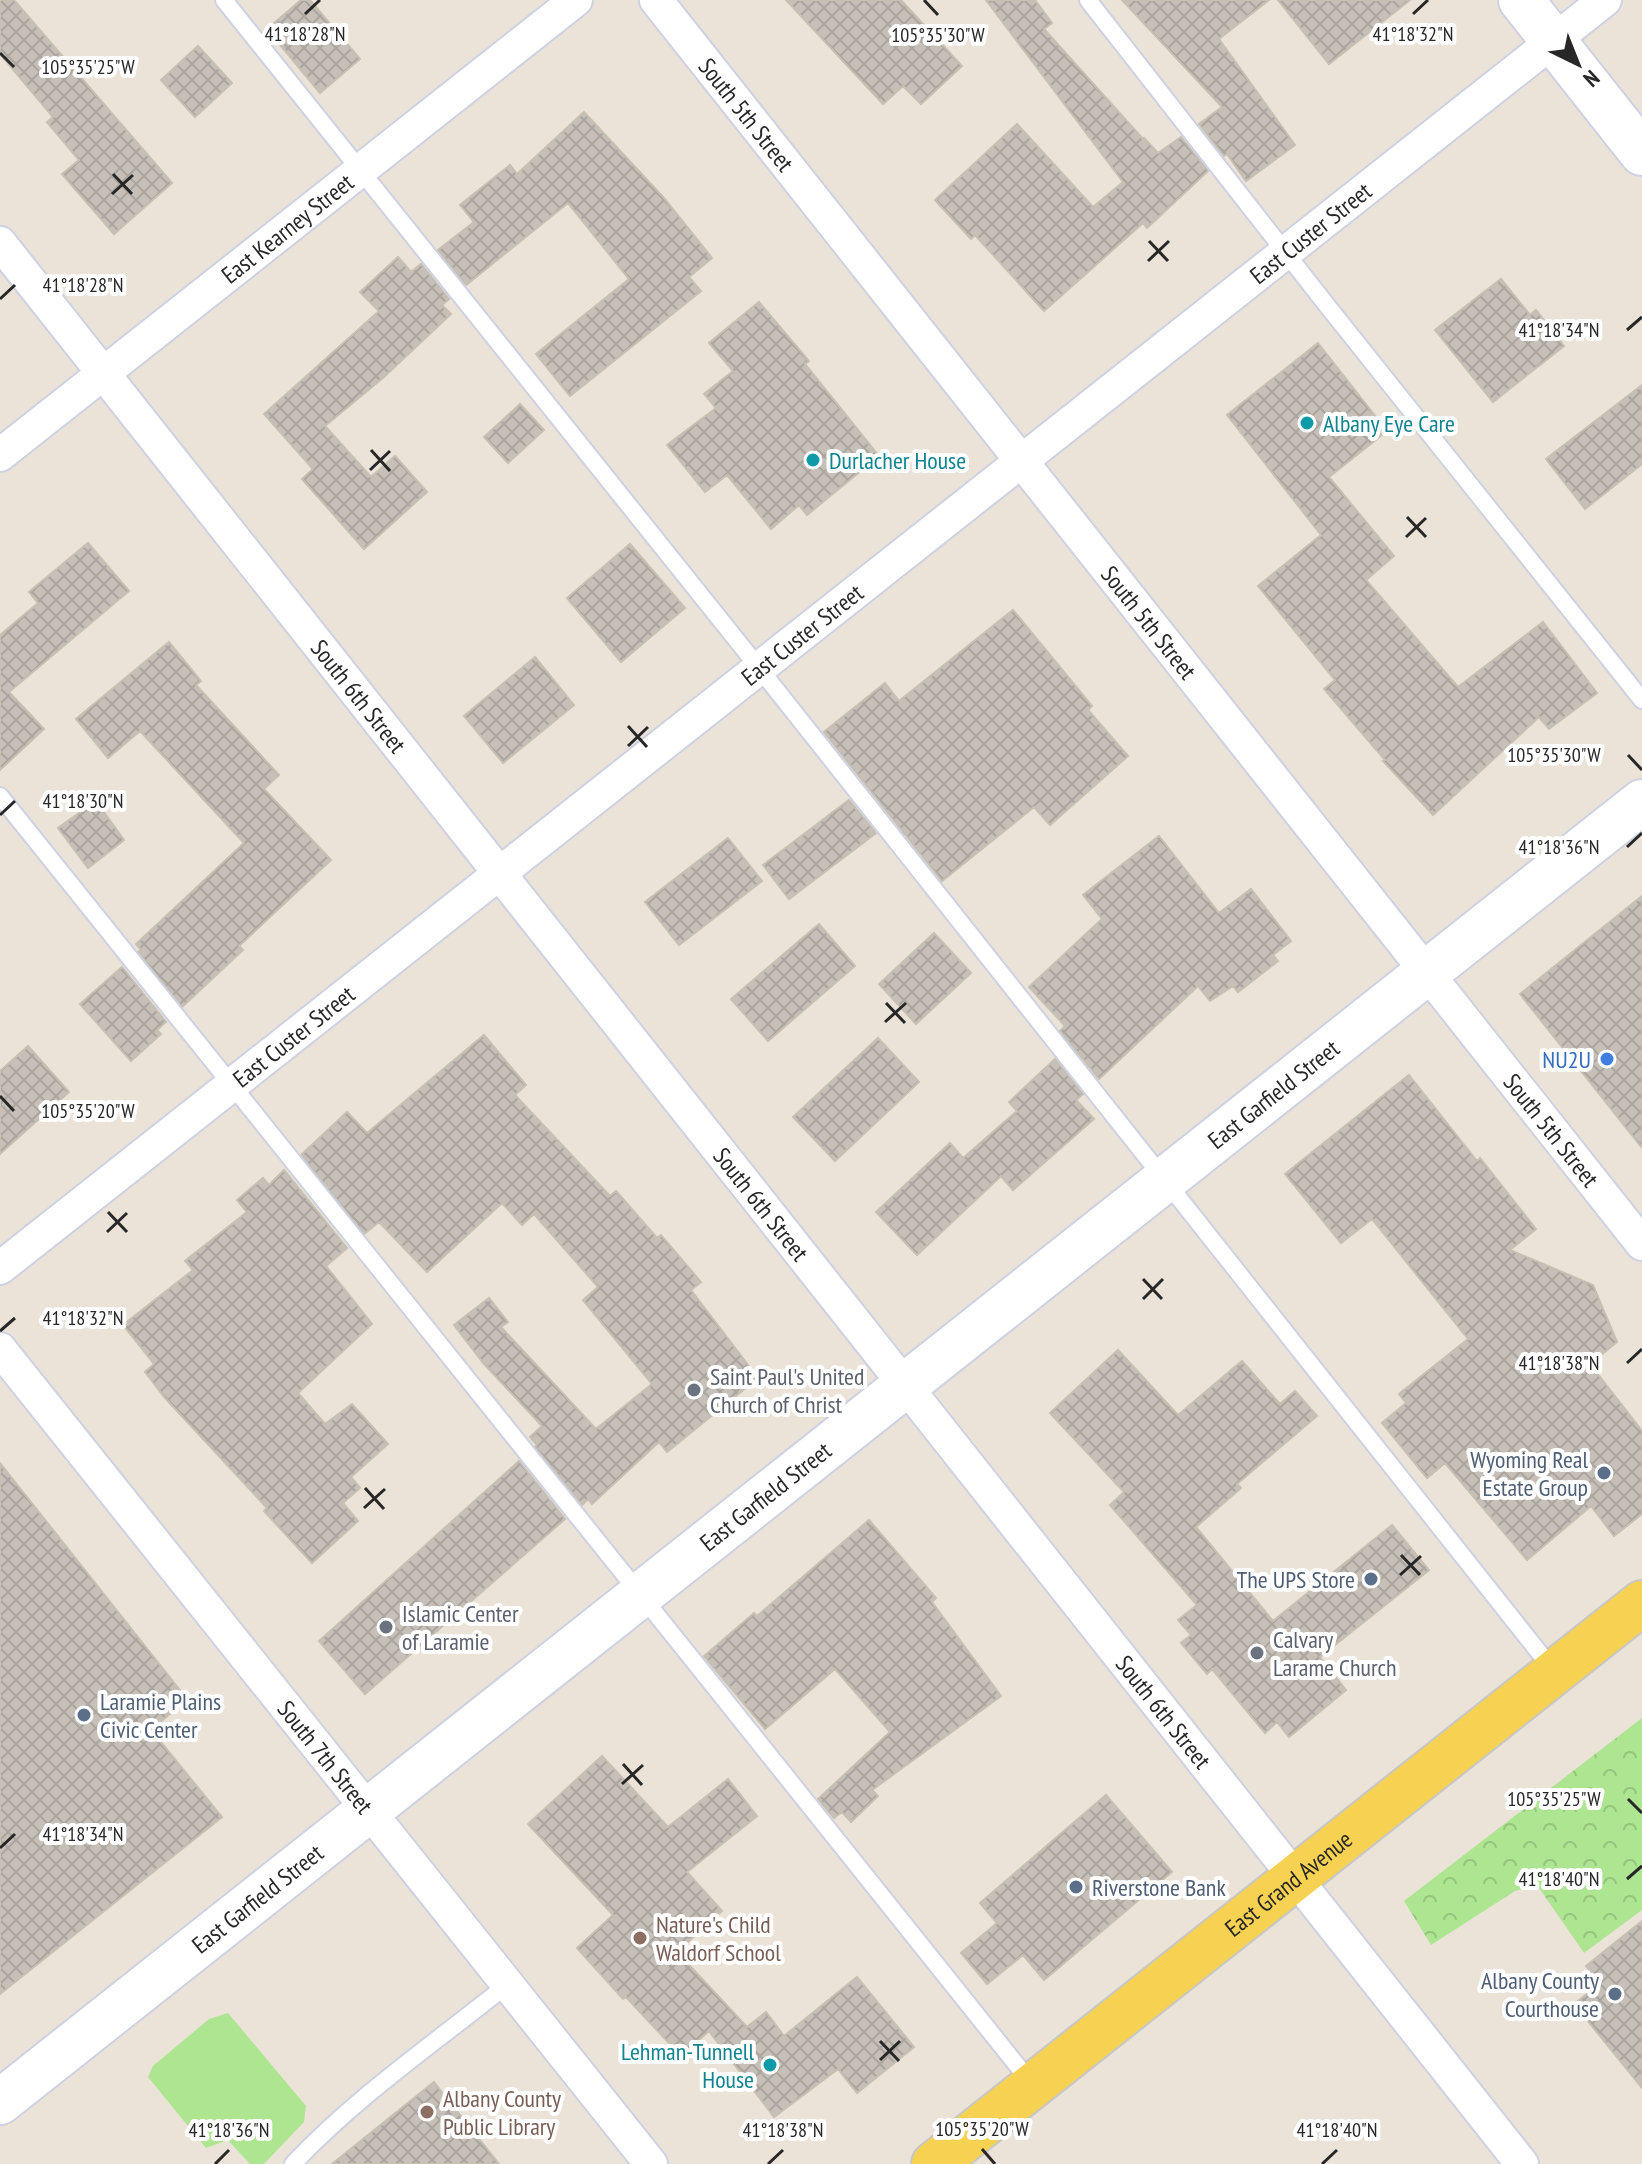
<svg xmlns="http://www.w3.org/2000/svg" width="1642" height="2164" font-family="'PT Sans Narrow',sans-serif">
<style>
.park{fill:url(#park-crowns)}
.garden{fill:#ade591}
.building{fill:url(#building-cross-hatch);stroke:#c6bfb2;stroke-width:2}
.lines{fill:none;stroke-linecap:round;stroke-linejoin:round}
.lane-casing{stroke:#cdd1e2;stroke-width:20}
.street-casing{stroke:#cdd1e2;stroke-width:36}
.secondary-casing{stroke:#cdd1e2;stroke-width:48}
.primary-casing{stroke:#c7c7c7;stroke-width:48}
.lane{stroke:#fff;stroke-width:16}
.street{stroke:#fff;stroke-width:32}
.secondary{stroke:#fff;stroke-width:44}
.primary{stroke:#f6d152;stroke-width:44}
.ticks{fill:none;stroke:#272727;stroke-width:3}
.culture-dot{fill:#0f9aa8;stroke:#fff;stroke-width:3}
.shop-dot{fill:#3f7fe0;stroke:#fff;stroke-width:3}
.worship-dot{fill:#6b7280;stroke:#fff;stroke-width:3}
.service-dot{fill:#5c6f8a;stroke:#fff;stroke-width:3}
.education-dot{fill:#8d6e63;stroke:#fff;stroke-width:3}
.labels{text-anchor:middle;dominant-baseline:central;stroke-width:8;stroke-linejoin:round;paint-order:stroke}
.street-label{font-size:24px;fill:#272727;stroke:#fff}
.culture-label{font-size:24px;fill:#0d838f;stroke:#fff;text-anchor:start}
.shop-label{font-size:24px;fill:#366cbe;stroke:#fff;text-anchor:end}
.worship-label{font-size:24px;fill:#5b616d;stroke:#fff;text-anchor:start}
.service-label{font-size:24px;fill:#4e5e75;stroke:#fff;text-anchor:end}
.education-label{font-size:24px;fill:#785e54;stroke:#fff;text-anchor:start}
.ticks-label{font-size:20px;text-anchor:middle;fill:#272727;stroke:#fff;stroke-width:8;stroke-linejoin:round;paint-order:stroke}
</style>
<defs>
<pattern id="park-crowns" width="20" height="18" patternUnits="userSpaceOnUse" patternTransform="scale(2)"><rect width="20" height="18" fill="#ade591"/><path d="M2 6a3 3 0 1 1 6 0M12 15a3 3 0 1 1 6 0" fill="none" stroke="#95c47d"/></pattern>
<pattern id="building-cross-hatch" width="8" height="8" patternUnits="userSpaceOnUse" patternTransform="scale(2)"><rect width="8" height="8" fill="#c6c0b8"/><path d="M0 0l8 8M0 8l8-8" fill="none" stroke="#aaa59e"/></pattern>
</defs>
<rect width="100%" height="100%" fill="#ebe3d8"/>
<path class="park" d="M 1642,1718 L 1642,1910 L 1584,1953 L 1537,1885 L 1515,1891 L 1431,1945 L 1404,1901 Z"/>
<path class="garden" d="M 228,2013 L 306,2106 L 304,2122 L 264,2164 L 250,2164 L 228,2140 L 206,2148 L 148,2077 L 153,2066 L 209,2019 Z"/>
<path class="building" d="M 0,0 L 14,0 L 172,183 L 114,234 L 62,174 L 79,160 L 47,122 L 53,117 L 0,54 Z
M 301,0 L 310,0 L 360,59 L 320,93 L 267,29 Z
M 786,0 L 901,0 L 962,66 L 921,104 L 903,86 L 883,104 Z
M 986,0 L 1035,0 L 1052,23 L 1044,29 L 1143,139 L 1144,138 L 1158,153 L 1181,137 L 1208,171 L 1147,228 L 1143,223 L 1044,311 L 975,235 L 971,239 L 935,200 L 1017,124 L 1093,207 L 1123,182 Z
M 1122,0 L 1269,0 L 1219,39 L 1295,145 L 1246,181 L 1227,154 L 1224,156 L 1199,124 L 1222,107 Z
M 1278,0 L 1410,0 L 1329,64 Z
M 198,46 L 232,83 L 195,117 L 161,80 Z
M 584,112 L 664,198 L 712,258 L 689,277 L 701,291 L 570,396 L 536,354 L 629,279 L 568,203 L 466,285 L 438,250 L 474,222 L 460,205 L 510,165 L 517,174 Z
M 398,257 L 411,272 L 421,264 L 449,299 L 442,305 L 451,314 L 384,377 L 325,426 L 371,477 L 395,456 L 427,492 L 364,549 L 302,479 L 313,469 L 264,414 L 379,311 L 360,292 Z
M 1501,279 L 1530,315 L 1536,310 L 1564,346 L 1493,402 L 1435,330 Z
M 759,302 L 809,361 L 805,364 L 879,456 L 807,515 L 799,505 L 771,529 L 727,475 L 705,492 L 667,445 L 716,408 L 704,394 L 733,371 L 709,343 Z
M 1318,343 L 1387,431 L 1329,477 L 1394,556 L 1366,580 L 1458,687 L 1543,622 L 1597,693 L 1549,729 L 1539,717 L 1433,815 L 1383,761 L 1385,760 L 1324,689 L 1335,680 L 1258,586 L 1321,535 L 1227,415 Z
M 1642,385 L 1642,464 L 1585,509 L 1546,459 Z
M 520,404 L 544,430 L 508,463 L 484,437 Z
M 88,543 L 129,591 L 9,692 L 44,729 L 0,770 L 0,635 L 38,603 L 29,592 Z
M 630,544 L 685,608 L 621,662 L 567,598 Z
M 1013,610 L 1092,706 L 1088,710 L 1128,756 L 1050,825 L 1034,807 L 942,881 L 824,732 L 885,683 L 899,701 Z
M 169,642 L 201,681 L 196,685 L 279,775 L 264,789 L 331,860 L 239,946 L 243,950 L 182,1007 L 138,952 L 141,950 L 136,944 L 244,843 L 140,731 L 108,758 L 76,719 Z
M 535,657 L 574,705 L 503,763 L 464,716 Z
M 849,800 L 876,833 L 789,899 L 763,865 Z
M 96,801 L 124,840 L 88,868 L 58,828 Z
M 1159,836 L 1219,913 L 1251,889 L 1291,941 L 1273,955 L 1278,961 L 1238,992 L 1233,986 L 1210,1001 L 1198,986 L 1099,1079 L 1060,1031 L 1065,1026 L 1029,987 L 1102,919 L 1083,895 Z
M 728,838 L 762,881 L 679,945 L 645,902 Z
M 1642,896 L 1642,1148 L 1520,994 Z
M 819,924 L 855,966 L 768,1041 L 731,999 Z
M 934,933 L 971,973 L 916,1024 L 879,984 Z
M 122,967 L 166,1022 L 157,1030 L 161,1034 L 131,1061 L 80,1004 Z
M 484,1035 L 526,1085 L 515,1095 L 610,1196 L 616,1191 L 657,1238 L 661,1235 L 701,1282 L 691,1290 L 758,1378 L 667,1452 L 659,1442 L 592,1504 L 588,1499 L 582,1505 L 535,1447 L 537,1445 L 530,1437 L 542,1426 L 484,1364 L 454,1325 L 489,1298 L 508,1322 L 501,1327 L 596,1429 L 652,1384 L 583,1300 L 598,1287 L 534,1214 L 522,1225 L 502,1203 L 427,1272 L 379,1222 L 364,1234 L 301,1155 L 347,1112 L 367,1133 Z
M 878,1038 L 919,1082 L 835,1161 L 793,1117 Z
M 28,1046 L 69,1092 L 0,1154 L 0,1071 Z
M 1055,1059 L 1083,1094 L 1076,1100 L 1094,1119 L 1013,1190 L 1001,1176 L 917,1255 L 876,1212 L 950,1143 L 963,1158 L 1017,1111 L 1009,1102 Z
M 1409,1075 L 1477,1161 L 1480,1158 L 1536,1229 L 1510,1250 L 1593,1285 L 1617,1342 L 1590,1364 L 1642,1431 L 1642,1514 L 1614,1536 L 1591,1506 L 1527,1560 L 1445,1463 L 1427,1478 L 1382,1423 L 1406,1403 L 1399,1394 L 1468,1339 L 1372,1219 L 1341,1243 L 1285,1174 Z
M 284,1170 L 347,1248 L 326,1266 L 372,1324 L 298,1393 L 325,1424 L 352,1404 L 388,1444 L 351,1477 L 360,1488 L 343,1503 L 358,1521 L 312,1563 L 264,1511 L 267,1508 L 165,1398 L 145,1372 L 154,1364 L 123,1325 L 193,1270 L 185,1261 L 247,1212 L 237,1200 L 263,1178 L 269,1185 Z
M 1118,1350 L 1178,1415 L 1242,1361 L 1280,1404 L 1295,1391 L 1317,1416 L 1237,1484 L 1241,1488 L 1196,1527 L 1273,1621 L 1392,1525 L 1429,1570 L 1320,1657 L 1346,1690 L 1289,1737 L 1277,1722 L 1265,1733 L 1212,1669 L 1207,1674 L 1181,1643 L 1191,1635 L 1178,1620 L 1197,1605 L 1110,1505 L 1124,1492 L 1050,1413 Z
M 519,1461 L 565,1519 L 365,1694 L 319,1641 Z
M 0,1463 L 187,1699 L 151,1730 L 222,1817 L 0,1994 Z
M 869,1520 L 936,1598 L 932,1602 L 1001,1696 L 872,1790 L 878,1796 L 851,1822 L 842,1812 L 834,1818 L 818,1799 L 890,1732 L 835,1669 L 765,1729 L 704,1656 L 754,1613 L 757,1616 Z
M 602,1756 L 668,1827 L 728,1779 L 757,1816 L 687,1872 L 722,1911 L 677,1952 L 747,2027 L 766,2012 L 784,2036 L 857,1977 L 914,2047 L 857,2093 L 838,2069 L 774,2117 L 709,2031 L 681,2056 L 626,1997 L 623,1999 L 577,1948 L 613,1915 L 528,1824 Z
M 1106,1795 L 1172,1872 L 1044,1980 L 1023,1955 L 987,1984 L 961,1953 L 997,1923 L 980,1903 Z
M 1642,1921 L 1642,2088 L 1574,2004 L 1600,1984 L 1586,1966 Z
M 434,2082 L 499,2164 L 332,2164 Z"/>
<g class="lines">
<defs>
<path id="lane" d="M 224,0 L 759,668 L 1553,1670
M 1088,0 L 1325,303 L 1642,700
M 0,796 C 341,1227 690,1653 1032,2084
M 293,2164 C 356,2097 436,2042 508,1984"/>
<g id="street">
<path id="s1" d="M 656,0 L 1642,1244"/>
<path id="s2" d="M 0,243 L 1522,2164"/>
<path id="s3" d="M 0,455 L 576,0"/>
<path id="s4" d="M 0,1268 L 1605,0"/>
<path id="s5" d="M 0,1349 L 651,2164"/>
</g>
<g id="secondary">
<path d="M 1521,0 L 1642,153"/>
<path id="s6" d="M 0,2102 L 1642,802"/>
</g>
<g id="primary">
<path id="s7" d="M 934,2164 L 1642,1603"/>
</g>
</defs>
<use href="#lane" class="lane-casing"/>
<use href="#street" class="street-casing"/>
<use href="#secondary" class="secondary-casing"/>
<use href="#primary" class="primary-casing"/>
<use href="#lane" class="lane"/>
<use href="#street" class="street"/>
<use href="#secondary" class="secondary"/>
<use href="#primary" class="primary"/>
</g>
<path class="ticks" d="M 924,0 L 938,15M 305,14 L 320,0M 1413,14 L 1428,0M 0,53 L 14,67M 113,174 L 132,194M 112,194 L 133,175M 1149,241 L 1168,261M 1148,261 L 1169,241M 0,299 L 15,285M 1627,330 L 1642,317M 371,450 L 390,471M 370,470 L 390,451M 1407,517 L 1426,537M 1406,537 L 1426,518M 628,726 L 647,747M 628,746 L 648,727M 1628,755 L 1642,770M 0,815 L 15,801M 1627,847 L 1642,833M 886,1003 L 905,1023M 885,1022 L 906,1003M 0,1096 L 14,1111M 108,1212 L 127,1232M 107,1232 L 127,1213M 1143,1279 L 1162,1299M 1143,1299 L 1163,1279M 0,1331 L 15,1318M 1627,1363 L 1642,1349M 365,1488 L 384,1509M 364,1508 L 385,1489M 1401,1555 L 1420,1575M 1400,1575 L 1421,1556M 623,1764 L 642,1785M 622,1784 L 643,1765M 1628,1799 L 1642,1813M 0,1848 L 15,1834M 1627,1879 L 1642,1866M 880,2041 L 899,2061M 880,2060 L 900,2041M 982,2149 L 995,2164M 215,2164 L 229,2150M 768,2164 L 783,2150M 1322,2164 L 1337,2150"/>
<g class="culture-dot">
<circle cx="1307" cy="423" r="8"/>
<circle cx="813" cy="460" r="8"/>
<circle cx="770" cy="2065" r="8"/>
</g>
<circle class="shop-dot" cx="1607" cy="1059" r="8"/>
<g class="worship-dot">
<circle cx="694" cy="1390" r="8"/>
<circle cx="386" cy="1627" r="8"/>
<circle cx="1257" cy="1653" r="8"/>
</g>
<g class="service-dot">
<circle cx="1604" cy="1473" r="8"/>
<circle cx="1371" cy="1579" r="8"/>
<circle cx="84" cy="1715" r="8"/>
<circle cx="1076" cy="1887" r="8"/>
<circle cx="1615" cy="1994" r="8"/>
</g>
<g class="education-dot">
<circle cx="640" cy="1938" r="8"/>
<circle cx="427" cy="2112" r="8"/>
</g>
<g class="labels">
<g class="street-label">
<text stroke="none"><textPath href="#s1" startOffset="146">South 5th Street</textPath></text>
<text stroke="none"><textPath href="#s3" startOffset="366">East Kearney Street</textPath></text>
<text stroke="none"><textPath href="#s4" startOffset="1670">East Custer Street</textPath></text>
<text stroke="none"><textPath href="#s1" startOffset="794">South 5th Street</textPath></text>
<text stroke="none"><textPath href="#s4" startOffset="1022">East Custer Street</textPath></text>
<text stroke="none"><textPath href="#s2" startOffset="578">South 6th Street</textPath></text>
<text stroke="none"><textPath href="#s4" startOffset="374">East Custer Street</textPath></text>
<text stroke="none"><textPath href="#s6" startOffset="1624">East Garfield Street</textPath></text>
<text stroke="none"><textPath href="#s1" startOffset="1442">South 5th Street</textPath></text>
<text stroke="none"><textPath href="#s2" startOffset="1226">South 6th Street</textPath></text>
<text stroke="none"><textPath href="#s6" startOffset="976">East Garfield Street</textPath></text>
<text stroke="none"><textPath href="#s2" startOffset="1874">South 6th Street</textPath></text>
<text stroke="none"><textPath href="#s5" startOffset="522">South 7th Street</textPath></text>
<text stroke="none"><textPath href="#s7" startOffset="452">East Grand Avenue</textPath></text>
<text stroke="none"><textPath href="#s6" startOffset="328">East Garfield Street</textPath></text>
</g>
<g class="culture-label">
<text x="1323" y="423">Albany Eye Care</text>
<text x="829" y="460">Durlacher House</text>
<text x="754" y="2051" text-anchor="end">Lehman-Tunnell<tspan x="754" dy="28">House</tspan></text>
</g>
<g class="shop-label">
<text x="1591" y="1059">NU2U</text>
</g>
<g class="worship-label">
<text x="710" y="1376">Saint Paul's United<tspan x="710" dy="28">Church of Christ</tspan></text>
<text x="402" y="1613">Islamic Center<tspan x="402" dy="28">of Laramie</tspan></text>
<text x="1273" y="1639">Calvary<tspan x="1273" dy="28">Larame Church</tspan></text>
</g>
<g class="service-label">
<text x="1588" y="1459">Wyoming Real<tspan x="1588" dy="28">Estate Group</tspan></text>
<text x="1355" y="1579">The UPS Store</text>
<text x="100" y="1701" text-anchor="start">Laramie Plains<tspan x="100" dy="28">Civic Center</tspan></text>
<text x="1092" y="1887" text-anchor="start">Riverstone Bank</text>
<text x="1599" y="1980">Albany County<tspan x="1599" dy="28">Courthouse</tspan></text>
</g>
<g class="education-label">
<text x="656" y="1924">Nature's Child<tspan x="656" dy="28">Waldorf School</tspan></text>
<text x="443" y="2098">Albany County<tspan x="443" dy="28">Public Library</tspan></text>
</g>
</g>
<g class="ticks-label">
<text x="305" y="41">41°18'28"N</text>
<text x="1413" y="41">41°18'32"N</text>
<text x="938" y="42">105°35'30"W</text>
<text x="88" y="74">105°35'25"W</text>
<text x="83" y="292">41°18'28"N</text>
<text x="1559" y="337">41°18'34"N</text>
<text x="1554" y="762">105°35'30"W</text>
<text x="83" y="808">41°18'30"N</text>
<text x="1559" y="854">41°18'36"N</text>
<text x="88" y="1118">105°35'20"W</text>
<text x="83" y="1325">41°18'32"N</text>
<text x="1559" y="1370">41°18'38"N</text>
<text x="1554" y="1806">105°35'25"W</text>
<text x="83" y="1841">41°18'34"N</text>
<text x="1559" y="1886">41°18'40"N</text>
<text x="982" y="2136">105°35'20"W</text>
<text x="229" y="2137">41°18'36"N</text>
<text x="783" y="2137">41°18'38"N</text>
<text x="1337" y="2137">41°18'40"N</text>
</g>
<g transform="translate(1578 64) rotate(137)" stroke="#ffffff" stroke-width="6" paint-order="stroke">
<path d="M0-6L14 30L0 20L-14 30Z" fill="#272727"/>
<text y="-12" font-size="22" font-weight="bold" text-anchor="middle" fill="#272727">N</text>
</g>
</svg>
